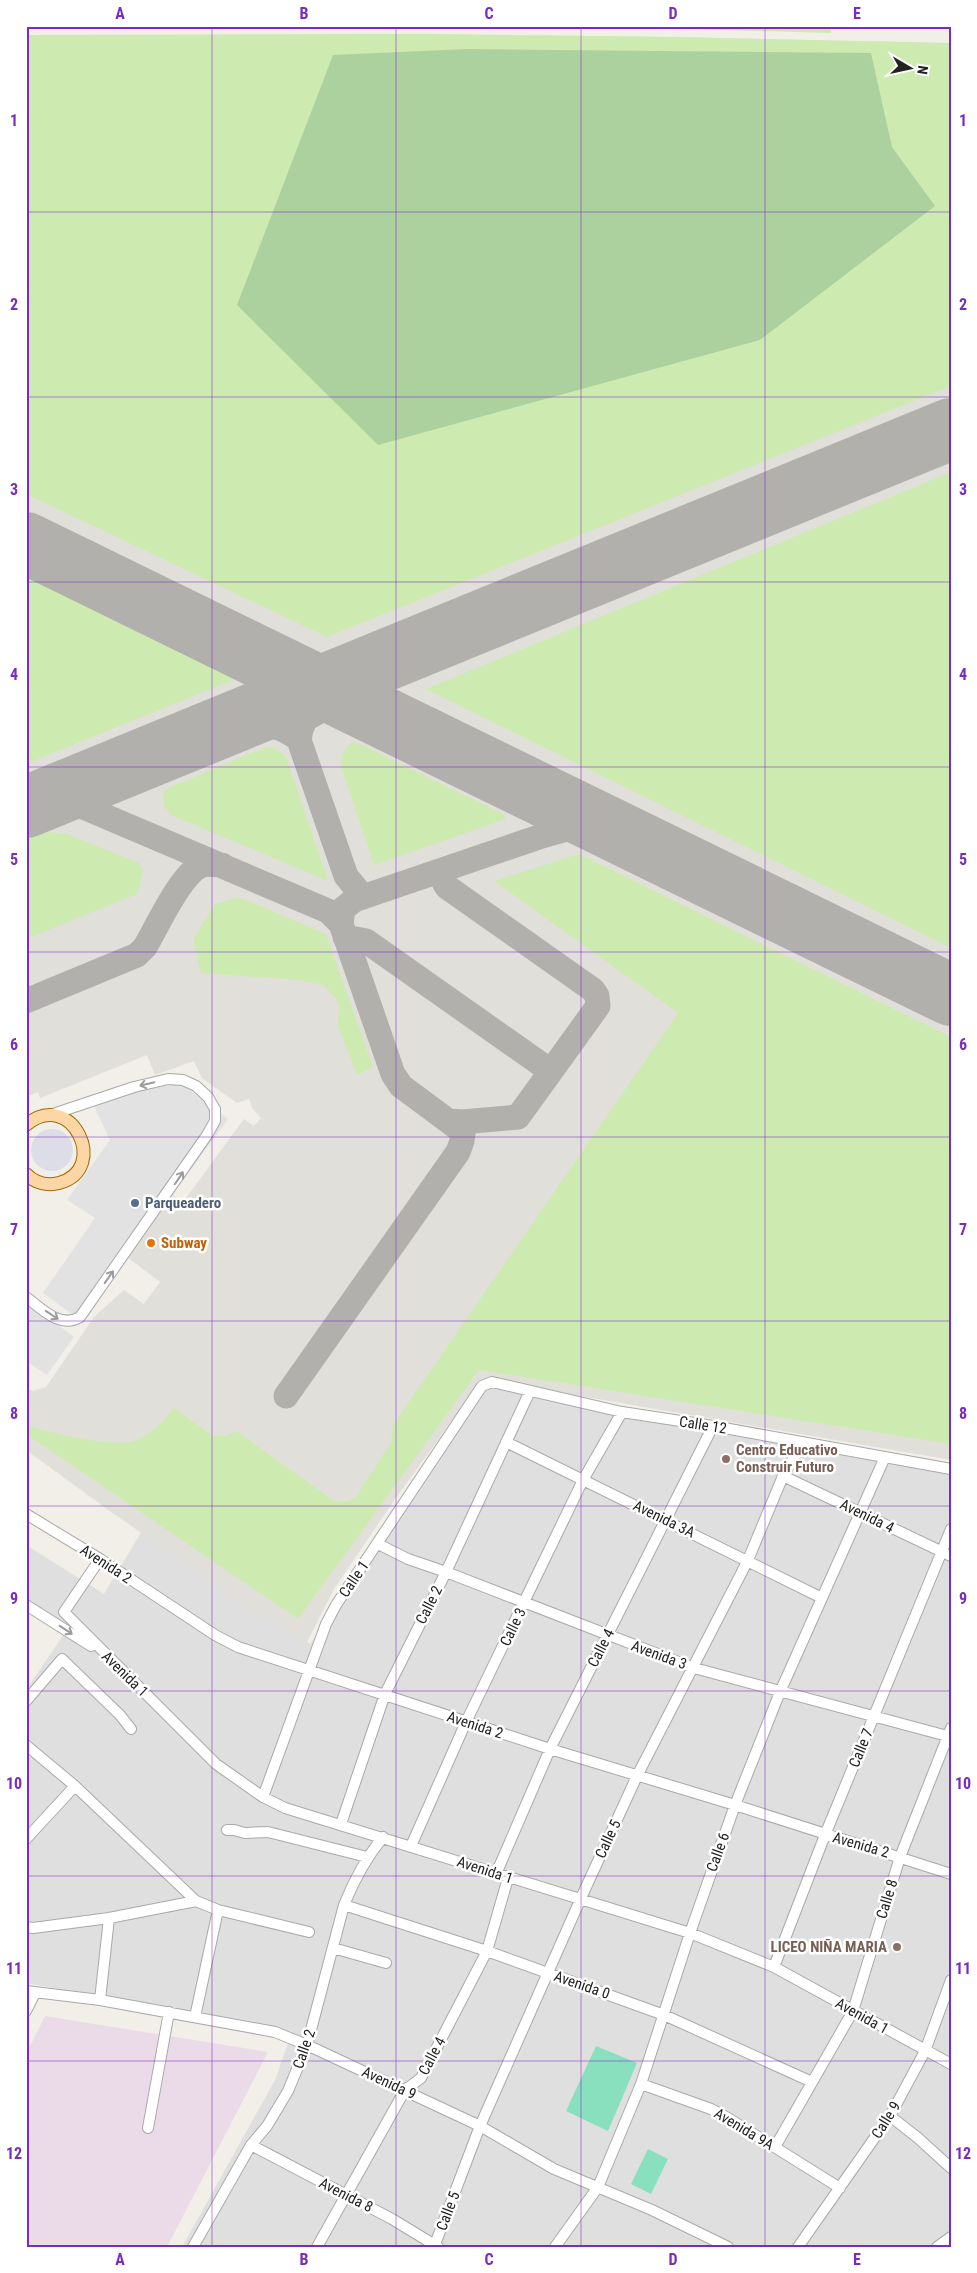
<svg xmlns="http://www.w3.org/2000/svg" width="977" height="2273" font-family="'Roboto Condensed',sans-serif">
<style>
.residential{fill:#e0dfdf}
.industrial{fill:#ebdbe8}
.airport{fill:#e1dfda}
.grass{fill:#cdebb0}
.forest{fill:#add19e}
.pitch{fill:#88e0be}
.parking{fill:#e2e2e2}
.plaza{fill:#dddde8}
.lines{fill:none;stroke-linecap:round;stroke-linejoin:round}
.taxiway{stroke:#b1b0ac;stroke-width:25}
.runway{stroke:#b1b0ac;stroke-width:62}
.minor-casing{stroke:#a9a9a9;stroke-width:12}
.major-casing{stroke:#a06b00;stroke-width:14}
.minor{stroke:#fff;stroke-width:10}
.major{stroke:#fcd6a4;stroke-width:12}
.oneway{stroke:#9c9c9c}
.grid{fill:none;stroke:#7b2cbf;stroke-width:1;stroke-opacity:0.55}
.service-dot{fill:#5c6f8a;stroke:#fff;stroke-width:2}
.food-dot{fill:#e8710a;stroke:#fff;stroke-width:2}
.education-dot{fill:#8d6e63;stroke:#fff;stroke-width:2}
.labels{text-anchor:middle;dominant-baseline:central;stroke-width:5;stroke-linejoin:round;paint-order:stroke}
.service-label{font-size:15px;font-weight:bold;fill:#4e5e75;stroke:#fff;text-anchor:start}
.food-label{font-size:15px;font-weight:bold;fill:#c56008;stroke:#fff;text-anchor:start}
.street-label{font-size:15px;fill:#222;stroke:#fff}
.education-label{font-size:15px;font-weight:bold;fill:#785e54;stroke:#fff;text-anchor:start}
.neatline{fill:none;stroke:#7b2cbf;stroke-width:2}
.grid-label{font-size:16px;text-anchor:middle;font-weight:bold;fill:#7b2cbf}
</style>
<rect width="100%" height="100%" fill="#f2efe9"/>
<path class="residential" d="M 489,1386 L 951,1463 L 951,2247 L 182,2247 L 275,2080 L 292,2032 L 26,1983 L 26,1690 L 64,1634 L 26,1610 L 26,1545 L 104,1594 L 142,1531 L 310,1644 Z"/>
<path class="industrial" d="M 45,2016 L 268,2052 L 167,2247 L 26,2247 L 26,2054 Z"/>
<path class="airport" d="M 416,34 L 676,37 L 951,43 L 951,1460 L 482,1379 L 393,1502 L 334,1589 L 307,1642 L 252,1610 L 107,1509 L 26,1450 L 26,1387 L 32,1391 L 46,1387 L 94,1317 L 124,1290 L 144,1304 L 160,1282 L 127,1257 L 173,1195 L 183,1202 L 244,1119 L 254,1126 L 261,1118 L 252,1108 L 249,1099 L 237,1103 L 202,1078 L 194,1061 L 155,1075 L 147,1055 L 40,1098 L 38,1092 L 26,1097 L 26,35 Z"/>
<path class="grass" d="M 421,26 L 641,26 L 641,28 Z
M 687,26 L 832,26 L 831,33 L 687,29 Z
M 416,34 L 676,37 L 951,43 L 951,386 L 327,637 L 26,494 L 26,35 Z
M 951,472 L 951,948 L 426,689 Z
M 26,572 L 245,675 L 26,764 Z
M 352,742 L 364,746 L 503,814 L 506,819 L 374,865 L 341,766 C 341,755 343,749 352,742 Z
M 265,747 L 275,748 L 286,757 L 328,881 L 171,815 L 164,806 L 163,794 L 166,789 Z
M 42,832 L 64,833 L 139,863 L 143,872 L 137,894 L 26,939 L 26,839 Z
M 579,854 L 951,1037 L 951,1444 L 479,1370 L 298,1619 L 26,1434 L 26,1426 C 51,1432 113,1449 136,1440 C 153,1433 163,1421 174,1408 L 213,1436 L 226,1436 L 236,1431 L 334,1501 L 345,1502 L 355,1498 L 391,1442 L 393,1425 L 678,1013 L 494,881 Z
M 235,898 L 244,899 L 326,934 L 373,1067 L 357,1075 L 337,1023 L 340,1010 L 336,999 L 324,985 L 297,980 L 201,973 L 193,939 L 215,904 Z"/>
<path class="forest" d="M 467,49 L 871,53 L 892,147 L 935,206 L 760,340 L 378,445 L 237,305 L 333,55 Z"/>
<path class="pitch" d="M 596,2046 L 637,2063 L 608,2131 L 566,2111 Z
M 648,2149 L 668,2159 L 651,2194 L 631,2184 Z"/>
<path class="parking" d="M 181,1084 L 228,1119 L 80,1320 L 43,1293 L 95,1218 L 67,1200 L 110,1140 L 94,1106 L 141,1089 Z
M 26,1301 L 74,1337 L 47,1375 L 26,1361 Z"/>
<path class="plaza" d="M31 1150a21 21 0 1 1 42 0a21 21 0 1 1-42 0Z"/>
<g class="lines">
<path class="taxiway" d="M 246,650 L 263,660 L 274,671 L 299,740
M 356,672 C 331,690 302,708 299,740 L 346,876 L 363,897
M 311,716 C 326,706 341,702 358,706
M 236,721 C 259,723 281,724 299,740
M 90,782 C 75,791 83,803 94,811
M 46,799 L 81,806 L 328,911 L 341,924 L 393,1074 L 401,1086 L 463,1132 L 462,1141 L 458,1152 L 286,1396
M 542,836 C 554,824 557,813 549,798
M 341,924 L 343,909 L 354,900 L 542,836 L 595,821
M 345,937 L 366,941 L 542,1065 L 546,1071 L 546,1078
M 26,1001 L 137,955 L 145,947 C 157,927 181,873 202,865 C 209,863 216,865 222,865
M 449,1121 L 462,1122 L 518,1117 L 598,1006 L 597,996 L 593,990 L 447,887 C 441,880 443,872 451,867"/>
<path class="runway" d="M 26,543 L 951,995
M 26,807 L 951,429"/>
<defs>
<path id="minor" d="M 26,1297 C 42,1309 60,1329 80,1317 L 207,1135 L 215,1121 L 215,1109 L 208,1097 L 196,1086 L 183,1080 L 168,1079 L 134,1087 L 50,1115
M 506,1442 L 822,1598
M 783,1476 L 951,1556
M 26,1514 L 100,1559 L 215,1635 L 238,1647 L 550,1749 L 735,1805 L 951,1874
M 378,1544 L 408,1559 L 446,1572 L 694,1668 L 951,1737
M 100,1559 L 64,1612 L 216,1764 L 263,1797 L 285,1808 L 690,1933 L 774,1967 L 951,2064
M 26,1605 L 91,1646
M 26,1701 L 62,1659 L 120,1715 L 131,1729
M 26,1745 L 75,1786 L 196,1901 L 218,1910 L 309,1932
M 263,1797 L 326,1624 L 336,1605 L 482,1386 L 492,1382 L 622,1412 L 713,1426 L 951,1469
M 341,1824 L 385,1694 L 446,1572 L 530,1391
M 227,1830 L 234,1830 L 245,1833 L 268,1832 L 367,1857
M 26,1839 L 75,1786
M 411,1846 L 466,1722 L 583,1480 L 622,1412
M 496,1874 L 550,1749 L 713,1426
M 344,1905 L 487,1951 L 664,2015 L 812,2082
M 26,1927 L 33,1928 L 109,1918 L 196,1901
M 333,1948 L 386,1963
M 774,1967 L 825,1835 L 951,1529
M 26,1991 L 100,2000 L 275,2032 L 307,2045 L 480,2126 L 554,2169 L 652,2210 L 728,2247
M 100,2000 L 109,1918
M 26,2011 L 35,1993
M 195,2017 L 218,1910
M 641,2084 L 711,2109 L 728,2118 L 840,2188
M 890,2116 L 918,2138 L 951,2168
M 148,2128 L 169,2012
M 251,2145 L 392,2219 L 438,2247
M 775,2147 L 853,2011 L 900,1857 L 951,1728
M 193,2247 L 251,2145 L 267,2126 L 288,2091 L 307,2045 L 344,1905 C 354,1880 366,1858 383,1837
M 317,2247 L 405,2090 L 421,2078 L 487,1951 L 508,1878
M 434,2247 L 480,2126 L 581,1898 L 637,1776 L 748,1560 L 783,1476 L 803,1442
M 555,2247 L 598,2187 L 641,2084 L 690,1933 L 735,1805 L 780,1692 L 885,1457
M 798,2247 L 890,2116 L 925,2051 L 951,1980
M 937,2247 L 951,2237"/>
<path id="major" d="M 26,1125 C 71,1087 111,1169 59,1183 C 47,1186 35,1183 26,1174"/>
</defs>
<use href="#minor" class="minor-casing"/>
<use href="#major" class="major-casing"/>
<use href="#minor" class="minor"/>
<use href="#major" class="major"/>
</g>
<defs><path id="oneway-shaft" d="M-6 0H5M1.5-3L5.5 0L1.5 3" fill="none" stroke-width="1.6" stroke-linecap="round" stroke-linejoin="round" transform="scale(1.25)"/></defs>
<g class="oneway">
<use href="#oneway-shaft" transform="translate(147 1084) rotate(166)"/>
<use href="#oneway-shaft" transform="translate(179 1178) rotate(-56)"/>
<use href="#oneway-shaft" transform="translate(109 1277) rotate(-55)"/>
<use href="#oneway-shaft" transform="translate(52 1315) rotate(34)"/>
<use href="#oneway-shaft" transform="translate(66 1630) rotate(33)"/>
</g>
<path class="grid" d="M 212,26 L 212,2247M 396,26 L 396,2247M 581,26 L 581,2247M 765,26 L 765,2247M 26,212 L 951,212M 26,397 L 951,397M 26,582 L 951,582M 26,767 L 951,767M 26,952 L 951,952M 26,1137 L 951,1137M 26,1321 L 951,1321M 26,1506 L 951,1506M 26,1691 L 951,1691M 26,1876 L 951,1876M 26,2061 L 951,2061"/>
<circle class="service-dot" cx="135" cy="1203" r="5"/>
<circle class="food-dot" cx="151" cy="1243" r="5"/>
<g class="education-dot">
<circle cx="726" cy="1459" r="5"/>
<circle cx="897" cy="1947" r="5"/>
</g>
<g class="labels">
<g class="service-label">
<text x="145" y="1203">Parqueadero</text>
</g>
<g class="food-label">
<text x="161" y="1243">Subway</text>
</g>
<g class="street-label">
<text transform="translate(703 1425) rotate(9)">Calle 12</text>
<text transform="translate(867 1516) rotate(26)">Avenida 4</text>
<text transform="translate(664 1519) rotate(26)">Avenida 3A</text>
<text transform="translate(106 1564) rotate(33)">Avenida 2</text>
<text transform="translate(354 1579) rotate(-56)">Calle 1</text>
<text transform="translate(429 1605) rotate(-63)">Calle 2</text>
<text transform="translate(513 1627) rotate(-64)">Calle 3</text>
<text transform="translate(601 1648) rotate(-63)">Calle 4</text>
<text transform="translate(659 1655) rotate(20)">Avenida 3</text>
<text transform="translate(125 1674) rotate(44)">Avenida 1</text>
<text transform="translate(475 1725) rotate(18)">Avenida 2</text>
<text transform="translate(861 1748) rotate(-68)">Calle 7</text>
<text transform="translate(608 1839) rotate(-65)">Calle 5</text>
<text transform="translate(861 1845) rotate(16)">Avenida 2</text>
<text transform="translate(718 1852) rotate(-70)">Calle 6</text>
<text transform="translate(485 1870) rotate(18)">Avenida 1</text>
<text transform="translate(887 1899) rotate(-73)">Calle 8</text>
<text transform="translate(582 1985) rotate(19)">Avenida 0</text>
<text transform="translate(862 2016) rotate(29)">Avenida 1</text>
<text transform="translate(304 2049) rotate(-71)">Calle 2</text>
<text transform="translate(432 2056) rotate(-62)">Calle 4</text>
<text transform="translate(389 2083) rotate(25)">Avenida 9</text>
<text transform="translate(886 2120) rotate(-58)">Calle 9</text>
<text transform="translate(744 2129) rotate(31)">Avenida 9A</text>
<text transform="translate(346 2195) rotate(27)">Avenida 8</text>
<text transform="translate(448 2211) rotate(-69)">Calle 5</text>
</g>
<g class="education-label">
<text x="736" y="1450">Centro Educativo<tspan x="736" dy="17">Construir Futuro</tspan></text>
<text x="887" y="1947" text-anchor="end">LICEO NIÑA MARIA</text>
</g>
</g>
<rect width="977" height="2273" fill="none" stroke="#ffffff" stroke-width="55"/>
<g transform="translate(910 68) rotate(99)" stroke="#ffffff" stroke-width="4" paint-order="stroke">
<path d="M0-4L9 19L0 12L-9 19Z" fill="#222222"/>
<text y="-8" font-size="14" font-weight="bold" text-anchor="middle" fill="#222222">N</text>
</g>
<rect x="28" y="28" width="922" height="2218" class="neatline"/>
<g class="grid-label">
<text x="120" y="19">A</text>
<text x="304" y="19">B</text>
<text x="489" y="19">C</text>
<text x="673" y="19">D</text>
<text x="857" y="19">E</text>
<text x="14" y="126">1</text>
<text x="963" y="126">1</text>
<text x="14" y="310">2</text>
<text x="963" y="310">2</text>
<text x="14" y="495">3</text>
<text x="963" y="495">3</text>
<text x="14" y="680">4</text>
<text x="963" y="680">4</text>
<text x="14" y="865">5</text>
<text x="963" y="865">5</text>
<text x="14" y="1050">6</text>
<text x="963" y="1050">6</text>
<text x="14" y="1235">7</text>
<text x="963" y="1235">7</text>
<text x="14" y="1419">8</text>
<text x="963" y="1419">8</text>
<text x="14" y="1604">9</text>
<text x="963" y="1604">9</text>
<text x="14" y="1789">10</text>
<text x="963" y="1789">10</text>
<text x="14" y="1974">11</text>
<text x="963" y="1974">11</text>
<text x="14" y="2159">12</text>
<text x="963" y="2159">12</text>
<text x="120" y="2265">A</text>
<text x="304" y="2265">B</text>
<text x="489" y="2265">C</text>
<text x="673" y="2265">D</text>
<text x="857" y="2265">E</text>
</g>
</svg>
